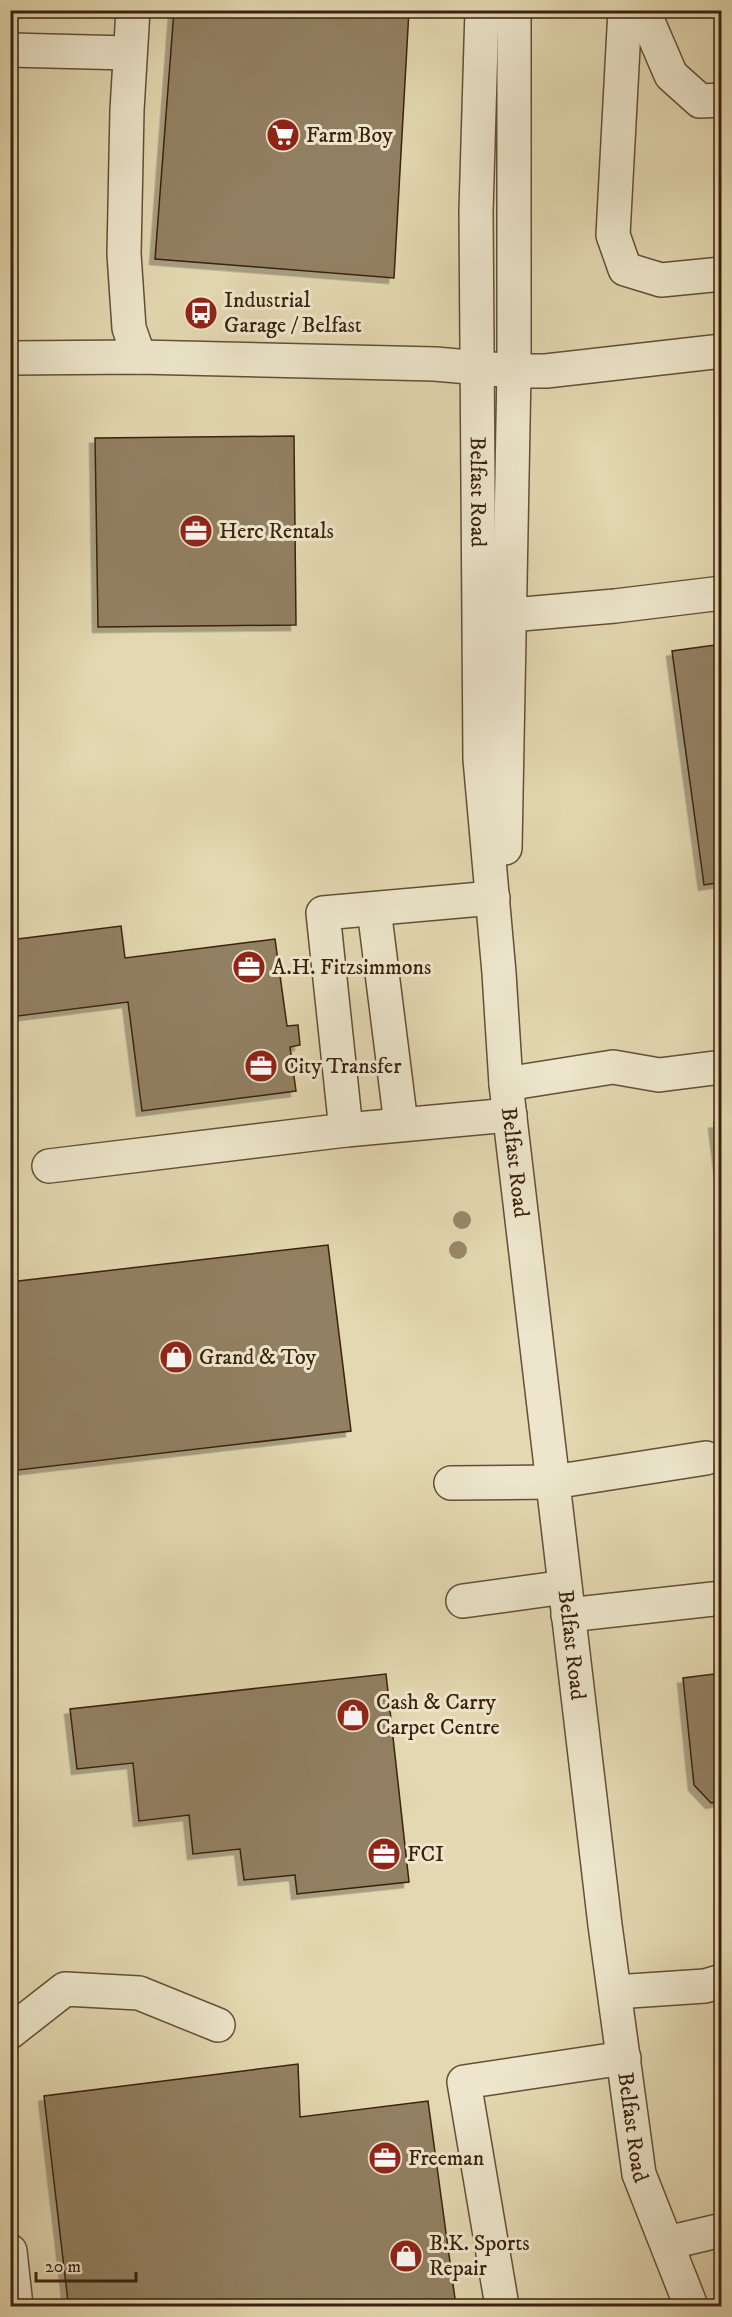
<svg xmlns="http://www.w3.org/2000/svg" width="732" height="2317" font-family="'IM FELL DW Pica',serif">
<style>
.building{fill:#928062;stroke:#3a210d;stroke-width:1.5;filter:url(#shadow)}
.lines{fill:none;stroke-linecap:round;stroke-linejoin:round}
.minor-casing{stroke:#644f36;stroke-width:36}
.minor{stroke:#ede6cc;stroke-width:33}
.tree{fill:#99886a}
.labels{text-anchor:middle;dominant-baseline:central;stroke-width:6;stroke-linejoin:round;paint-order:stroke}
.poi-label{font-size:22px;fill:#3a210d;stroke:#ede6cc;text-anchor:start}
.street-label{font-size:22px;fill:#3a210d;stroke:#ede6cc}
</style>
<defs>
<filter id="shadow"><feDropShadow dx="-5.5" dy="5.5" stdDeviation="0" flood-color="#0004"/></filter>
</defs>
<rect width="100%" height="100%" fill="#e3d8b1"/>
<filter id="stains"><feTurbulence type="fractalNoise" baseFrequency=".00333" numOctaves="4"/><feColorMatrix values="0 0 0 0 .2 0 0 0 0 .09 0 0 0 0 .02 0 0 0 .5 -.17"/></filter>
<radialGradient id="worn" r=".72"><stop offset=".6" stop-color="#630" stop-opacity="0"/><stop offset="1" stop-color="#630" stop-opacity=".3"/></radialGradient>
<path class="building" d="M 174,10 L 409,10 L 394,278 L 155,259 Z
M 294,436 L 296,625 L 98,627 L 95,438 Z
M 722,644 L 722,882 L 704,885 L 672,651 Z
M 121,926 L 125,958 L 275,939 L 287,1026 L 298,1025 L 300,1045 L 290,1047 L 296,1091 L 142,1111 L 128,1002 L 10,1017 L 10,940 Z
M 722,1122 L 722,1189 L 714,1123 Z
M 328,1245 L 351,1431 L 10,1471 L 10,1282 Z
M 722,1673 L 722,1801 L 711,1803 L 694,1785 L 683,1678 Z
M 386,1674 L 409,1882 L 297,1894 L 295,1875 L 244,1880 L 240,1849 L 193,1854 L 189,1815 L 139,1821 L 133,1763 L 77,1769 L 70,1709 Z
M 298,2064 L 300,2117 L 428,2101 L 456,2306 L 58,2306 L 59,2303 L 68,2302 L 44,2096 Z"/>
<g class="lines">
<defs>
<g id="minor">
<path d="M 133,10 L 127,110 L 124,254 L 129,328 L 139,357"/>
<path id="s1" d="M 482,10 L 476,211 L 480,759 L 499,973 L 506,1084 L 605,1925 L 639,2174 L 691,2306"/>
<path d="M 625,10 L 613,235 L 625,269 L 661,280 L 722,274"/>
<path d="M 643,10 L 671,75 L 700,101 L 722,100"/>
<path d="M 10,50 L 129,53"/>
<path d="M 10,358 L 139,357 L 435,364 L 514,371 L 546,371 L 722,351"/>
<path d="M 488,617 L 615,606 L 722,593"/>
<path d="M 505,848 L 514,371 L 514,10"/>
<path d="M 374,909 L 401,1124"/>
<path d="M 506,1084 L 613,1067 L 659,1075 L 722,1067"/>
<path d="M 346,1130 L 323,913 L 493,898"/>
<path d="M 49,1166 L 346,1130 L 510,1115"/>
<path d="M 451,1483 L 553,1482 L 706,1458"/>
<path d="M 463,1601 L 565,1587"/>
<path d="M 568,1615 L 722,1598"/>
<path d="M 615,1992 L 705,1986 L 722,1981"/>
<path d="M 10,2032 L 65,1989 L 139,1993 L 218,2025"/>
<path d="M 667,2243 L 722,2230"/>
<path d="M 10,2251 L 16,2306"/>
<path d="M 502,2306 L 464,2082 L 624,2058"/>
</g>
</defs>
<use href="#minor" class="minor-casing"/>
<use href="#minor" class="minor"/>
</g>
<g class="tree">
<circle cx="462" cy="1220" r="9"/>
<circle cx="458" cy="1250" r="9"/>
</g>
<defs>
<symbol id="supermarket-disc" viewBox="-11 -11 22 22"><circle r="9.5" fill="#8f2418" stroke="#ede6cc"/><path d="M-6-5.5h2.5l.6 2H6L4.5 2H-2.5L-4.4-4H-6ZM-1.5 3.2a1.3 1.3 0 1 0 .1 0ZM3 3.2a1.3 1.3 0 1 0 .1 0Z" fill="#fff"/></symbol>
<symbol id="bus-disc" viewBox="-11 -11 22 22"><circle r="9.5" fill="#8f2418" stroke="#ede6cc"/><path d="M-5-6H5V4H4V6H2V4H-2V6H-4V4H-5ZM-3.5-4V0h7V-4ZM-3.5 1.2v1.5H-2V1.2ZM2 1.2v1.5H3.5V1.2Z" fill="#fff"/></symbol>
<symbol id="office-disc" viewBox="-11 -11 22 22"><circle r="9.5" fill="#8f2418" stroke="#ede6cc"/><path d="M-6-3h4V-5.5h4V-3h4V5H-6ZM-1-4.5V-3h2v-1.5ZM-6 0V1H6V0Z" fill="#fff"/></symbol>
<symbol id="shop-disc" viewBox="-11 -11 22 22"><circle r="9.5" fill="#8f2418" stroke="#ede6cc"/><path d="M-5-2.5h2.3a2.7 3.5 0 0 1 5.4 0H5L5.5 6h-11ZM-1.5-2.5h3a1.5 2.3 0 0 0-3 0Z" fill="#fff"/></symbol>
</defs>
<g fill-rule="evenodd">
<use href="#supermarket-disc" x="264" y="116" width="38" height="38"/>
<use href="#bus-disc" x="182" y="294" width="38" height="38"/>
<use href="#office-disc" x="177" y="512" width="38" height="38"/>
<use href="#office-disc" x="230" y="948" width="38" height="38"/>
<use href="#office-disc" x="242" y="1047" width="38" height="38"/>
<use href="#shop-disc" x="157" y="1338" width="38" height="38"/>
<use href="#shop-disc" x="334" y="1696" width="38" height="38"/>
<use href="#office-disc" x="365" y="1835" width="38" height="38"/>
<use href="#office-disc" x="366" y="2139" width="38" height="38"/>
<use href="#shop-disc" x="387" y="2237" width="38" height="38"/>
</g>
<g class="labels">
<g class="poi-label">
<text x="306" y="135">Farm Boy</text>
<text x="224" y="300">Industrial<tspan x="224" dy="25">Garage / Belfast</tspan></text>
<text x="219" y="531">Herc Rentals</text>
<text x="272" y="967">A.H. Fitzsimmons</text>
<text x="284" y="1066">City Transfer</text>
<text x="199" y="1357">Grand &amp; Toy</text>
<text x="376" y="1702">Cash &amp; Carry<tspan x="376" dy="25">Carpet Centre</tspan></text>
<text x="407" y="1854">FCI</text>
<text x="408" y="2158">Freeman</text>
<text x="429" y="2243">B.K. Sports<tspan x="429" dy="25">Repair</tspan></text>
</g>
<g class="street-label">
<text stroke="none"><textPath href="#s1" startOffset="482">Belfast Road</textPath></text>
<text stroke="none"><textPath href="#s1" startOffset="1154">Belfast Road</textPath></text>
<text stroke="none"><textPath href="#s1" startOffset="1640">Belfast Road</textPath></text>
<text stroke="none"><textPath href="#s1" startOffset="2126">Belfast Road</textPath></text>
</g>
</g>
<rect width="732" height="2317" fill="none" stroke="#e3d8b1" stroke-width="36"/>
<rect x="12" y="12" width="708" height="2293" fill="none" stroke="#3a210d" stroke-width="3"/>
<rect x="18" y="18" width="696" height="2281" fill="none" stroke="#3a210d" stroke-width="1.5"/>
<path d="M36 2272v9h100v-9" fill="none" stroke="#3a210d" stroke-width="3"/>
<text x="45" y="2272" font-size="18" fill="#3a210d" stroke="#ede6cc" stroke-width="4.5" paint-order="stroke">20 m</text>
<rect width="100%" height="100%" filter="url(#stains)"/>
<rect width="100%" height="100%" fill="url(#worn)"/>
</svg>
